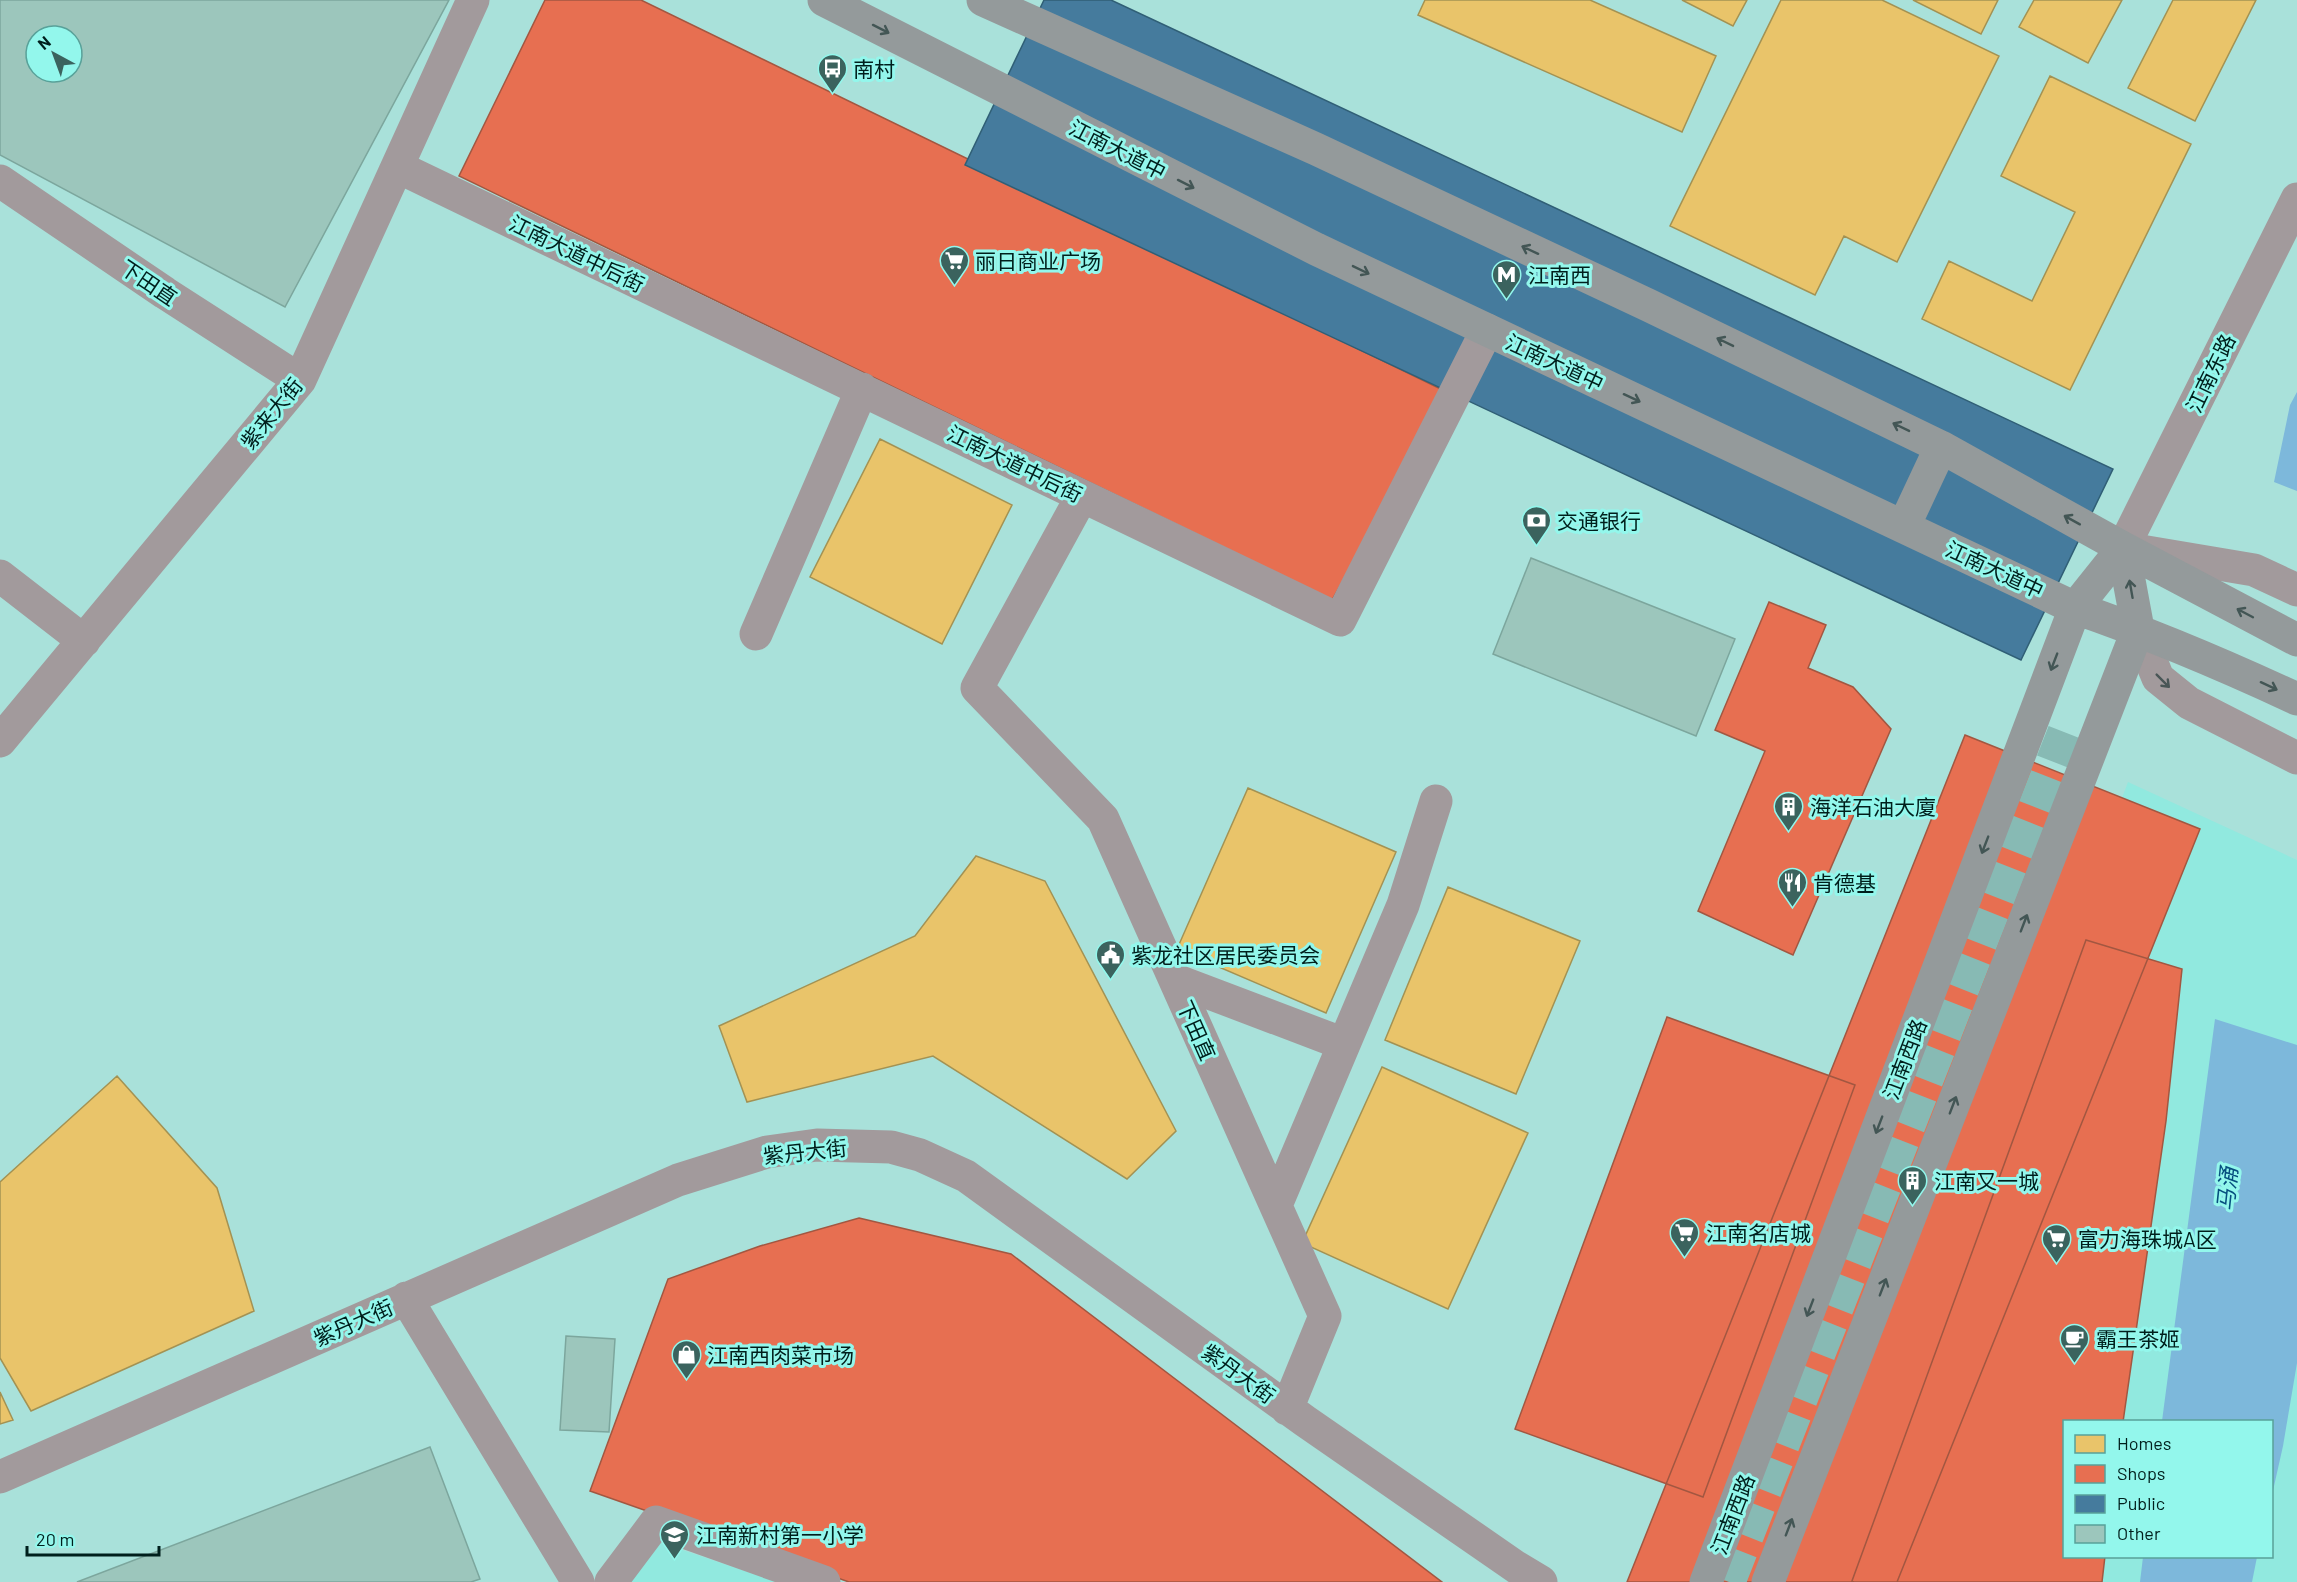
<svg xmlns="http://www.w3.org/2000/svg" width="2297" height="1582" font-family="Barlow,'Noto Sans SC',sans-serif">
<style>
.built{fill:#91e9df;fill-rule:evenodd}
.water{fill:#7db8db}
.homes{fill:#e9c46a;stroke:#a39253;stroke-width:1.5}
.shops{fill:#e76f51;stroke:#a25741;stroke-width:1.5}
.public{fill:#457b9d;stroke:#305f76;stroke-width:1.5}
.building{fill:#9cc6bc;stroke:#7ca69d;stroke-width:1.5;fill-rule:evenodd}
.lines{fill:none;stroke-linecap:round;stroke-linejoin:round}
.minor-tunnel{stroke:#87bab4;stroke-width:33;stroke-dasharray:33 16;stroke-linecap:butt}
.minor{stroke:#a29a9c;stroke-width:33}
.major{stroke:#949a9b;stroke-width:33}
.oneway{stroke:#435655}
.oneway2{stroke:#495656}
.labels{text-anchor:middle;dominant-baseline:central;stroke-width:6;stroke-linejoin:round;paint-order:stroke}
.poi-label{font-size:21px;fill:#001f1c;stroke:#93f7ec;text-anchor:start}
.street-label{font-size:21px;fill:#001f1c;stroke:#93f7ec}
.water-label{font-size:22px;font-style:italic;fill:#064e7f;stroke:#93f7ec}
</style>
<rect width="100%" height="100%" fill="#a9e1da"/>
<path class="built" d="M 2128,782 L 2297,860 L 2297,1582 L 1827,1582 ZM 2064,1422 L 2272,1422 L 2272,1556 L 2064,1556 Z
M 647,1538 L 777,1582 L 631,1582 Z"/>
<path class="water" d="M 2297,392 L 2297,491 L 2274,482 L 2290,405 Z
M 2215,1019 L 2297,1045 L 2297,1363 L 2283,1446 L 2272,1495 L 2272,1422 L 2162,1421 Z
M 2143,1557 L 2143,1556 L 2257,1557 L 2252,1582 L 2140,1582 Z"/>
<path class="homes" d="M 1425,0 L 1590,0 L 1716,56 L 1682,132 L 1418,15 Z
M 1682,0 L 1747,0 L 1733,26 Z
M 1781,0 L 1882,0 L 1999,56 L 1897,262 L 1844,236 L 1815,295 L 1670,226 Z
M 1913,0 L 1998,0 L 1981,34 Z
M 2034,0 L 2122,0 L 2088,63 L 2019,27 Z
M 2173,0 L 2256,0 L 2195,121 L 2128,88 Z
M 2050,76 L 2191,144 L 2070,390 L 1922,319 L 1949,261 L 2032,301 L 2075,212 L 2001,176 Z
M 880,439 L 1012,505 L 942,644 L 810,577 Z
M 1248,788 L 1396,852 L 1326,1013 L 1177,949 Z
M 976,856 L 1045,881 L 1176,1131 L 1127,1179 L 933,1056 L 747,1102 L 719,1026 L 915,936 Z
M 1448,887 L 1580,941 L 1516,1094 L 1385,1040 Z
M 1667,1066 L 1722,1086 L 1712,1114 L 1743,1126 L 1754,1097 L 1830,1126 L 1696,1475 L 1605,1440 L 1618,1406 L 1589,1395 L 1575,1431 L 1541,1418 L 1588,1293 L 1641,1313 L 1671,1236 L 1611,1213 Z
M 1382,1067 L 1528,1133 L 1448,1309 L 1302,1243 Z
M 117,1076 L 217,1188 L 254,1311 L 31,1411 L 0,1358 L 0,1182 Z
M 665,1313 L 728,1335 L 701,1400 L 712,1398 L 723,1400 L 733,1406 L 760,1340 L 824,1364 L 792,1450 L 745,1437 L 743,1448 L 736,1458 L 782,1471 L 750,1545 L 698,1523 L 717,1472 L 715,1467 L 703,1467 L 692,1463 L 683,1455 L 659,1509 L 600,1487 L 625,1415 L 676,1433 L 682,1412 L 635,1393 Z
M 982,1365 L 1045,1387 L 1018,1451 L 1029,1450 L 1040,1452 L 1049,1458 L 1076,1392 L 1141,1417 L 1109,1502 L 1062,1489 L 1052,1509 L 1099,1523 L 1073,1582 L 1031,1582 L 1015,1575 L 1034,1524 L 1031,1520 L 1020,1519 L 1008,1515 L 1000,1507 L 976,1561 L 916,1539 L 942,1467 L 992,1485 L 994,1474 L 999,1464 L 951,1446 Z
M 0,1392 L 13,1420 L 0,1424 Z
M 1266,1522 L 1329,1543 L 1313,1582 L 1243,1582 Z
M 1360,1548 L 1425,1573 L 1422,1582 L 1346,1582 Z"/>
<path class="shops" d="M 545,0 L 641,0 L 1449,393 L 1332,600 L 459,176 Z
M 1769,602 L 1826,625 L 1808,668 L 1853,687 L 1891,729 L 1793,955 L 1698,911 L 1765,751 L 1715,730 Z
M 1965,735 L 2200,829 L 1897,1582 L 1627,1582 Z
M 2086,940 L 2182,969 L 2166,1121 L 2123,1422 L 2064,1422 L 2064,1556 L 2105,1556 L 2102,1582 L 1854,1582 L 1852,1581 Z
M 1667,1017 L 1855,1085 L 1703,1497 L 1515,1429 Z
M 859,1218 L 1011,1254 L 1442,1582 L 849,1582 L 590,1491 L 668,1279 L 760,1246 Z"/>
<path class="public" d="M 1044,0 L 1111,0 L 2113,469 L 2021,660 L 965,165 Z"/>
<path class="building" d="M 0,0 L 449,0 L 285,307 L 0,155 ZM 36,36 L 72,36 L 72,72 L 36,72 Z
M 1531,558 L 1735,639 L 1696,736 L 1493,654 Z
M 566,1336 L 615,1339 L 609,1432 L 560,1430 Z
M 430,1447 L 480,1579 L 471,1582 L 77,1582 Z"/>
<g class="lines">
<path class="minor-tunnel" d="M 1729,1582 L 2064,732"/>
<path class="minor" d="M 398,167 L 1340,620 L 1487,330
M 0,181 L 165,293 L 300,380
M 2297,199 L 2123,548 L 2254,570 L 2297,590
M 1082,496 L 977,688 L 1103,819 L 1325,1316 L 1287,1409
M 0,576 L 84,641
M 2138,629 L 2158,678 L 2189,703 L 2297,758
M 756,634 L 862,389
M 0,741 L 300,380 L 473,0
M 1175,980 L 1344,1044
M 1276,1205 L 1403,905 L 1436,801
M 406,1298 L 578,1582
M 0,1477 L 678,1180 L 767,1152 L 817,1145 L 891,1147 L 920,1155 L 966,1176 L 1305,1421 L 1516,1567 L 1541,1582
M 611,1582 L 656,1522 L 824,1582"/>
<path class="major" d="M 824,0 L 1316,249 L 2075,608 C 2151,634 2224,665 2297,699
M 983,0 L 1316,149 L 1648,305 L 1941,447 L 2123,548 L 2297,640
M 1904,526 L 1941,447
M 1706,1582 L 2075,608 L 2123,548
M 1768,1582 L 2138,629 L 2123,548"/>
</g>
<defs><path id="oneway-shaft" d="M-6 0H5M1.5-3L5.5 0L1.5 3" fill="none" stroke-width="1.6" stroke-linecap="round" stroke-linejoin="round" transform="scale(1.5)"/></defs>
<g class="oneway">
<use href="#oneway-shaft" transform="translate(881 29) rotate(27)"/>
<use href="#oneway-shaft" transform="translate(1186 184) rotate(27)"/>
<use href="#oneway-shaft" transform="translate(1530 250) rotate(-155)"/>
<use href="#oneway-shaft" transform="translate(1361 270) rotate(26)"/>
<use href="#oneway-shaft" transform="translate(1725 342) rotate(-154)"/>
<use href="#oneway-shaft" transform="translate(1632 398) rotate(25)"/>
<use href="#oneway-shaft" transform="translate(1901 427) rotate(-154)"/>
<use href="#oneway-shaft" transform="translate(2072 520) rotate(-151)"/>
<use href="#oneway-shaft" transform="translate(2131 589) rotate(-100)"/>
<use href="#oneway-shaft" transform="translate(2245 613) rotate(-152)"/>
<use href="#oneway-shaft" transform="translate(2054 662) rotate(111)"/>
<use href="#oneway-shaft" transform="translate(2269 686) rotate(25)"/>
<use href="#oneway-shaft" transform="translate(1985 845) rotate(111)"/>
<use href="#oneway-shaft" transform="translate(2024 923) rotate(-69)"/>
<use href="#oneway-shaft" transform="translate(1953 1105) rotate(-69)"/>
<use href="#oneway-shaft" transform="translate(1879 1125) rotate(111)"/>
<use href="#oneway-shaft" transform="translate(1883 1287) rotate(-69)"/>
<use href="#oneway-shaft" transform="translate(1810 1308) rotate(111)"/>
<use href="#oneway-shaft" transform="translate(1789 1527) rotate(-69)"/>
</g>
<use class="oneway2" href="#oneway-shaft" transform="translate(2163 681) rotate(45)"/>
<defs>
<symbol id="bus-pin" viewBox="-11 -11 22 30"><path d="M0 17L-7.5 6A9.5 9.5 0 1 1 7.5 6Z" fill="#3b635e" stroke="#93f7ec"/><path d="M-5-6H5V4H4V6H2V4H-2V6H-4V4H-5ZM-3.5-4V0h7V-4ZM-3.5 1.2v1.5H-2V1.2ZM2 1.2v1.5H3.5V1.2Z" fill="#fff"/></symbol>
<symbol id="supermarket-pin" viewBox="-11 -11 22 30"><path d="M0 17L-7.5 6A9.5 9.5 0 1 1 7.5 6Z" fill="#3b635e" stroke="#93f7ec"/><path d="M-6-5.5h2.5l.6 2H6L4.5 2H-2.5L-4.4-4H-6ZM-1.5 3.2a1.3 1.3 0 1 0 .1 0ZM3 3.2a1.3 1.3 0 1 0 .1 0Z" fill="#fff"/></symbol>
<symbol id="metro-pin" viewBox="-11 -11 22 30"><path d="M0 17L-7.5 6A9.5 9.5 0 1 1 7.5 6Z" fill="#3b635e" stroke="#93f7ec"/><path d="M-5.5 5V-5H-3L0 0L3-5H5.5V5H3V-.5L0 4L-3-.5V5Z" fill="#fff"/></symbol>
<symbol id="bank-pin" viewBox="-11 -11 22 30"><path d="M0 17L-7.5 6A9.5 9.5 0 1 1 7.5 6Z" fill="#3b635e" stroke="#93f7ec"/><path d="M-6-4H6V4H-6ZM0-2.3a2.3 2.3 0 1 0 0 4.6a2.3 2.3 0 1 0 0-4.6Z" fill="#fff"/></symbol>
<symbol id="building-pin" viewBox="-11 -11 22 30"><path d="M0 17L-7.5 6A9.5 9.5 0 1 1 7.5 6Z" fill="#3b635e" stroke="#93f7ec"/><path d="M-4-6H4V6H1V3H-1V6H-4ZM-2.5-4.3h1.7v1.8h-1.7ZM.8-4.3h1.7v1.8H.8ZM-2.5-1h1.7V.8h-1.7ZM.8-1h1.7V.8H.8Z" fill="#fff"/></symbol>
<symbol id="restaurant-pin" viewBox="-11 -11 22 30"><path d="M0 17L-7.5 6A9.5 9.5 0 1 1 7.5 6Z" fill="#3b635e" stroke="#93f7ec"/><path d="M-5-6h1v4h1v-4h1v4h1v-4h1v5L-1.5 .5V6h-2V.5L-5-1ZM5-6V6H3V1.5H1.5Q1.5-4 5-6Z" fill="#fff"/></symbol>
<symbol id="civic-pin" viewBox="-11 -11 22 30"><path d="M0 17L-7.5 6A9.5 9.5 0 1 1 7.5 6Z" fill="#3b635e" stroke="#93f7ec"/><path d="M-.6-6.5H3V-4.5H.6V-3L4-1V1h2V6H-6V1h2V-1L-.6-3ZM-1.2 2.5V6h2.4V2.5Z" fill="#fff"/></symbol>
<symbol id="cafe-pin" viewBox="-11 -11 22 30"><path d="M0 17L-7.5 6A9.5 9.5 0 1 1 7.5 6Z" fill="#3b635e" stroke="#93f7ec"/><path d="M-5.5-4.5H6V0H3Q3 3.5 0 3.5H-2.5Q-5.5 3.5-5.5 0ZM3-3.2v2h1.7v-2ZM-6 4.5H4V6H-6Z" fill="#fff"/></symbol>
<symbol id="shop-pin" viewBox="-11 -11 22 30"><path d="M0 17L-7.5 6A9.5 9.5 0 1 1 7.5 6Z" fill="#3b635e" stroke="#93f7ec"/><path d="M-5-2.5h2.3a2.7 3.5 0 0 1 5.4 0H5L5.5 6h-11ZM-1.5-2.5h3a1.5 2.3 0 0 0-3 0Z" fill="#fff"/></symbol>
<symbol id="school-pin" viewBox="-11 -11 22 30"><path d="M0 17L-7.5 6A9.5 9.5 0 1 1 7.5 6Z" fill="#3b635e" stroke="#93f7ec"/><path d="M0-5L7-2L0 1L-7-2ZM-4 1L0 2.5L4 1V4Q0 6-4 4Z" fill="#fff"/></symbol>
</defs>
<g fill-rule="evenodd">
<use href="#bus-pin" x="816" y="52" width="33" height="45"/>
<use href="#supermarket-pin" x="938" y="244" width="33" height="45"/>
<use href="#metro-pin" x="1490" y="258" width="33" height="45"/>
<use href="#bank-pin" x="1520" y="504" width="33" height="45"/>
<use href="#building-pin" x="1772" y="790" width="33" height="45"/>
<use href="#restaurant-pin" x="1776" y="866" width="33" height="45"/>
<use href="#civic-pin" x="1094" y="938" width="33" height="45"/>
<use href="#building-pin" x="1896" y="1164" width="33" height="45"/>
<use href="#supermarket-pin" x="1668" y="1216" width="33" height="45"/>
<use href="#supermarket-pin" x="2040" y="1222" width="33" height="45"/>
<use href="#cafe-pin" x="2058" y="1322" width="33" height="45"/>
<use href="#shop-pin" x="670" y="1338" width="33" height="45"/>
<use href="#school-pin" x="658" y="1518" width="33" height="45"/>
</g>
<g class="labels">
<g class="poi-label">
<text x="853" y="68">南村</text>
<text x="975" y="260">丽日商业广场</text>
<text x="1528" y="274">江南西</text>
<text x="1557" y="520">交通银行</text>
<text x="1810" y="806">海洋石油大廈</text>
<text x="1813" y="882">肯德基</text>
<text x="1131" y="954">紫龙社区居民委员会</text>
<text x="1934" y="1180">江南又一城</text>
<text x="1706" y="1232">江南名店城</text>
<text x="2078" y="1238">富力海珠城A区</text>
<text x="2096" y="1338">霸王茶姬</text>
<text x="707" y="1354">江南西肉菜市场</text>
<text x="696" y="1534">江南新村第一小学</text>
</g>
<g class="street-label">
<text transform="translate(1118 149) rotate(27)">江南大道中</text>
<text transform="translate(577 253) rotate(26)">江南大道中后街</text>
<text transform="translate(149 282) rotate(34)">下田直</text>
<text transform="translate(1555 362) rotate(25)">江南大道中</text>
<text transform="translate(2210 373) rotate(-64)">江南东路</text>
<text transform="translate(271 413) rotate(-51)">紫来大街</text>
<text transform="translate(1015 463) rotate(26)">江南大道中后街</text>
<text transform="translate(1995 569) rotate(25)">江南大道中</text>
<text transform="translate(1197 1030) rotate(66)">下田直</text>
<text transform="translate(1904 1059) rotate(-69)">江南西路</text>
<text transform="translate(805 1151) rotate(-6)">紫丹大街</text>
<text transform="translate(353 1322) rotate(-24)">紫丹大街</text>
<text transform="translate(1239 1373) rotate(36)">紫丹大街</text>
<text transform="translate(1732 1514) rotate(-69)">江南西路</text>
</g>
<g class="water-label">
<text transform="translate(2226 1189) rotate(-84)">马涌</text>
</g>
</g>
<rect x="2063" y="1420" width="210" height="138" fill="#93f7ec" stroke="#58a199" stroke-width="1.5"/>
<rect x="2075" y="1435" width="30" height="18" fill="#e9c46a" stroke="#58a199" stroke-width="1.5"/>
<text x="2117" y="1450" font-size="18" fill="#001f1c">Homes</text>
<rect x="2075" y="1465" width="30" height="18" fill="#e76f51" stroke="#58a199" stroke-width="1.5"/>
<text x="2117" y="1480" font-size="18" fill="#001f1c">Shops</text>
<rect x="2075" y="1495" width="30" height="18" fill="#457b9d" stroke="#58a199" stroke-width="1.5"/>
<text x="2117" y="1510" font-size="18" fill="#001f1c">Public</text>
<rect x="2075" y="1525" width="30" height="18" fill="#9cc6bc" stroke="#58a199" stroke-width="1.5"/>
<text x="2117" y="1540" font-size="18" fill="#001f1c">Other</text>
<g transform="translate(54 54) rotate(319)"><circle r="28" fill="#93f7ec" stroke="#58a199" stroke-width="1.5"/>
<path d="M0-4.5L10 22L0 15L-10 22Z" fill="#3b635e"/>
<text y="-9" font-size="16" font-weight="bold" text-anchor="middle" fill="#001f1c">N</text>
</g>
<path d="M27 1546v9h132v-9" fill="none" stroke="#001f1c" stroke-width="3"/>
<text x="36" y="1546" font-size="18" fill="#001f1c" stroke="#93f7ec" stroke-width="4.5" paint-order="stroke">20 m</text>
</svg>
